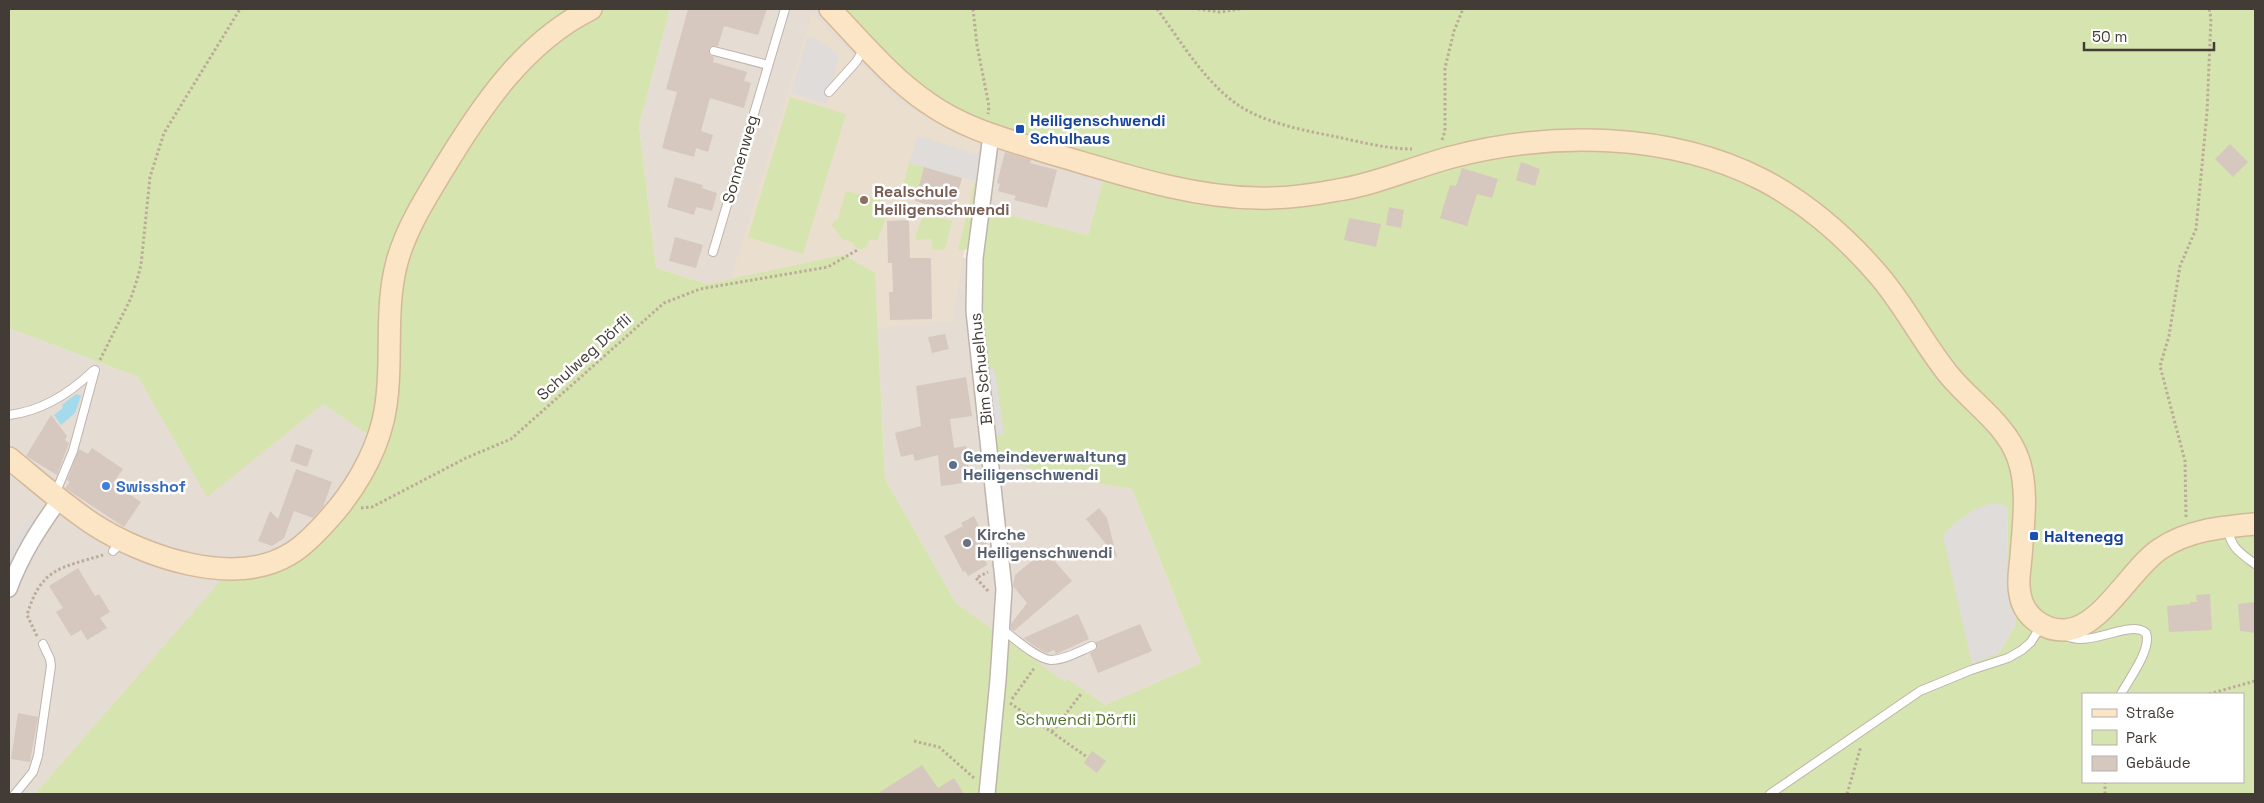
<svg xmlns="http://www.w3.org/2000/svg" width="2264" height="803" font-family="'Space Grotesk',sans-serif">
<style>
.residential{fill:#e5dcd3}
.education{fill:#eadecf}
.green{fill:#d6e4af;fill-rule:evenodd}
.parking{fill:#dfdcda}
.water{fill:#a3dbec}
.building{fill:#d6c8be}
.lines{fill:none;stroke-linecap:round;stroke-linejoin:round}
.lane-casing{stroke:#bfb4ab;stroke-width:10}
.street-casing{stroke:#bfb4ab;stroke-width:18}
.secondary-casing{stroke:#d3b999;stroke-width:24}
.path{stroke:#bdab9a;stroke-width:3;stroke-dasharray:2.5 2.5;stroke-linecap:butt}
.lane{stroke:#fff;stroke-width:8}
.street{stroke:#fff;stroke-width:15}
.secondary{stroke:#fce5c4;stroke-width:21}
.transit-dot{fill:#1a4fb4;stroke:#fff;stroke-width:2}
.education-dot{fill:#8d6e63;stroke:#fff;stroke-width:2}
.service-dot{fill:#5c6f8a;stroke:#fff;stroke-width:2}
.shop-dot{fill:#3f7fe0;stroke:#fff;stroke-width:2}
.worship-dot{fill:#6b7280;stroke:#fff;stroke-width:2}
.labels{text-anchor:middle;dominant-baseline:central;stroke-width:5;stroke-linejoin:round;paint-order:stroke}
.transit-label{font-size:16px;font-weight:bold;fill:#164399;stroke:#fff;text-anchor:start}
.street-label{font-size:16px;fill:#433b35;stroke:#fff}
.education-label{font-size:16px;font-weight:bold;fill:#785e54;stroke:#fff;text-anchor:start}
.service-label{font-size:16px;font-weight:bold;fill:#4e5e75;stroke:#fff;text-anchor:start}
.shop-label{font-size:16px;font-weight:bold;fill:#366cbe;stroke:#fff;text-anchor:start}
.worship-label{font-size:16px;font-weight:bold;fill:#5b616d;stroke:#fff;text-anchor:start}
.park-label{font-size:16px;fill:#52722b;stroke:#fff}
</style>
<rect width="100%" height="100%" fill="#f1ebe5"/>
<path class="residential" d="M 670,9 L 830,9 L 1106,170 L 1088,235 L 982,208 L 910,258 L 975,258 L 1059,477 L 1132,489 L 1201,663 L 1105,705 L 1068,679 L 1066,683 L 956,603 L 885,479 L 875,273 L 843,255 L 707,284 L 656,268 L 639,125 Z
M 9,328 L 138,377 L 207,496 L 323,404 L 376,440 L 319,530 L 231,570 L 35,794 L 9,794 Z"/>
<path class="education" d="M 812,13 L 899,102 L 983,145 L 952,322 L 878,328 L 875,273 L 843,255 L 731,279 Z"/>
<path class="green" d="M 9,9 L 670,9 L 639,125 L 656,268 L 707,284 L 843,255 L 875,273 L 885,479 L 956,603 L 1065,682 L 1068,679 L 1105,705 L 1201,663 L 1132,489 L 1059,477 L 990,455 L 987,437 L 1003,434 L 980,365 L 982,208 L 1088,235 L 1106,170 L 960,123 L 830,9 L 2255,9 L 2255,794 L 35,794 L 231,569 L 290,554 L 376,440 L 323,404 L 207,497 L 138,377 L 9,328 ZM 2008,508 L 2007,571 L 2011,571 L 2016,624 L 1999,653 ZM 2083,694 L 2243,694 L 2243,782 L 2083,782 Z
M 790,97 L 846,114 L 803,254 L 748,237 Z
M 909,163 L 924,167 L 916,196 L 906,194 L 903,186 Z
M 975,181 L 979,182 L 971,249 L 958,250 Z
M 846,191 L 884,201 L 885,221 L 877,240 L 869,240 C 867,251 857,252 852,242 L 842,239 L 832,225 L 834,221 L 838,219 Z
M 924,214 L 952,221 L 945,249 L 932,250 L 932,239 L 916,240 L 916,234 Z"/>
<path class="parking" d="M 815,37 L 839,56 L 827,104 L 791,93 L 807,38 Z
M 918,136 L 975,154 L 982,150 L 985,184 L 909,163 Z
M 980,365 L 995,370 L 1004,434 L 987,437 Z
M 1989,504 L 2002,504 L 2008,508 L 2007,571 L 2012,571 L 2016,624 L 1999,653 L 1972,664 L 1943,536 L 1951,526 L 1975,509 Z
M 30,516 L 35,520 L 9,565 L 9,551 Z"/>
<path class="water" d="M 76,394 L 81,396 L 75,413 L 61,425 L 54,415 L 63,408 L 62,405 Z"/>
<path class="building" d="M 688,9 L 767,9 L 758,35 L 724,26 L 718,46 L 712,46 L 709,49 L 710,55 L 714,57 L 713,62 L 747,72 L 744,81 L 751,83 L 744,108 L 710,98 L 701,131 L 713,135 L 708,152 L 696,148 L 694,157 L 662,148 L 677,92 L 666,89 Z
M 2230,144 L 2248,162 L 2233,177 L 2215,159 Z
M 1005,152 L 1031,160 L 1030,163 L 1057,170 L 1047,208 L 1014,200 L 1016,196 L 998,191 L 1000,184 L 997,183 Z
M 1521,162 L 1540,169 L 1535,186 L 1516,180 Z
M 924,167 L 962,178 L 953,211 L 915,201 Z
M 1462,168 L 1498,179 L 1492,198 L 1477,194 L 1467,226 L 1440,218 L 1450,185 L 1456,186 Z
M 675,177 L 703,185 L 702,188 L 717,193 L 712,211 L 696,207 L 694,215 L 667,207 Z
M 1389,207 L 1404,210 L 1401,228 L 1386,225 Z
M 1349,218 L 1381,224 L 1376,247 L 1344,240 Z
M 909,220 L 910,258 L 931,258 L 932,319 L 890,320 L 889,292 L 893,292 L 892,263 L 888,263 L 887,221 Z
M 675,237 L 703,245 L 696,268 L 669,261 Z
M 945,334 L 949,349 L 932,353 L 928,337 Z
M 966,377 L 972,416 L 950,419 L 954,448 L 966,446 L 970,482 L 941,486 L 938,455 L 915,461 L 913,454 L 901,457 L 895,433 L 921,426 L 916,386 Z
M 51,415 L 67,436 L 65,440 L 69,443 L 57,475 L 26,456 Z
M 296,444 L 313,450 L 307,467 L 290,461 Z
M 92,448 L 123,469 L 113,483 L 141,502 L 124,527 L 65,488 L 70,482 L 67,480 L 79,449 L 88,454 Z
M 296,469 L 332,482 L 323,507 L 313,518 L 294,511 L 284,538 L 272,546 L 258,541 L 270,511 L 278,519 Z
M 1099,508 L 1107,518 L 1117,558 L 1086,519 Z
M 974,516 L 990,550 L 984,553 L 987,565 L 968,576 L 965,571 L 963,572 L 944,536 L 963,526 L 961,523 Z
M 1045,550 L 1072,581 L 1014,631 L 1011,629 L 1011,624 L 1027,603 L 1013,586 L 1015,575 Z
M 78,568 L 95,596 L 99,594 L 110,612 L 100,618 L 107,628 L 87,640 L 81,630 L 71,636 L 56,612 L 63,608 L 49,586 Z
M 2210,594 L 2212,630 L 2169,632 L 2167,606 L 2190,604 L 2190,602 L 2197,602 L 2196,595 Z
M 2255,602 L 2255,633 L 2240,631 L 2238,604 Z
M 1078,614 L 1089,639 L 1056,654 L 1054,650 L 1047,653 L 1042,651 L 1023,638 Z
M 1140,624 L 1152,651 L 1098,673 L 1090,653 L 1097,649 L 1096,642 Z
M 18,713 L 38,717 L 30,762 L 11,759 Z
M 1092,751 L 1106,761 L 1097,773 L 1084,763 Z
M 922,765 L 938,788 L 954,778 L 964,794 L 877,794 Z"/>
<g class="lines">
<defs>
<path id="lane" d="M 714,51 L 768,65
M 829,92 L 856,62 L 865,47
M 713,252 L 785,9
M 9,415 C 42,411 69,394 93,371
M 55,494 L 73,451 L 95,370
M 2228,528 C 2230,547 2240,553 2255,564
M 113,551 L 122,542
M 1002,629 C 1014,638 1037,659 1051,660 C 1065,660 1080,651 1092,646
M 2067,636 C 2090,648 2130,619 2146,633 C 2152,649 2129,679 2121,694
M 15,794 L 33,772 L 38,756 L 51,666 L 50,659 L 43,644
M 1770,794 L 1920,691 L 1971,670 L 2008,658 L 2022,650 L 2031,642 L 2041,626"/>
<path id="street" d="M 9,589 C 21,556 39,528 60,499
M 987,794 L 998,680 L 1004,589 L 974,311 L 975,258 L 991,135"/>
<path id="secondary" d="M 830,9 C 861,41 891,78 928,103 C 966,130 1009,140 1053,154 C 1119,173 1188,197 1257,198 C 1284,199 1312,195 1338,190 C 1377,184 1414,167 1452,157 C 1552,131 1669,132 1763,180 C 1808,204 1848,239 1881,278 C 1906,308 1924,344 1949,375 C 1971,402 2006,424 2018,458 C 2029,489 2023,526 2021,557 C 2020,569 2017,582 2020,594 C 2023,615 2043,631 2065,630 C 2102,628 2130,569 2160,549 C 2188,530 2222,527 2255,524
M 9,458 C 36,480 63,504 93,524 C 144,557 234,588 290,554 C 304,546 316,533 326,522 C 352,494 374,458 383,421 C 395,369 383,314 397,262 C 406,229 425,199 442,171 C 480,108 524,42 591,9"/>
</defs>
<use href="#lane" class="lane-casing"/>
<use href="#street" class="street-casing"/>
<use href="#secondary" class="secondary-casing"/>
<path class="path" d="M 973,9 L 977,45 L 989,106 L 988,114
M 1157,9 C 1183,44 1209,90 1248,111 C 1275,125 1307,131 1337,137 C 1361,142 1387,149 1412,149
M 1198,9 L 1220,12 L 1240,9
M 1442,140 L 1445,131 L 1445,68 L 1454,31 L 1463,9
M 100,360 L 131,298 L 137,280 L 141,265 L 150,177 L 164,133 L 240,9
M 361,508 L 372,507 L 466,458 L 511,439 L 664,303 L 700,289 L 828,267 L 859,249
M 2186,517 L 2185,461 L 2160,366 L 2169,336 L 2180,266 L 2196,229 L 2207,112 L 2211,18 L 2209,9
M 988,591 L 976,578 L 988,572
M 37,636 L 27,615 C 41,568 60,568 103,555
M 2209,694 L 2255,681
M 1012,699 L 1035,667
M 1010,703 L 1087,757
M 1052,732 L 1081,694
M 914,741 L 939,747 L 974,778
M 1847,794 L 1861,746
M 2105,794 L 2105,782"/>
<use href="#lane" class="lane"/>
<use href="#street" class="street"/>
<use href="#secondary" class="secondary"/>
</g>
<g class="transit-dot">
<rect x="1015" y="124" width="10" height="10" rx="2.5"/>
<rect x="2029" y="531" width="10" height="10" rx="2.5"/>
</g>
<circle class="education-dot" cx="864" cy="200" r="5"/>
<circle class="service-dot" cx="953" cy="465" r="5"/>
<circle class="shop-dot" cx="106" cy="486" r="5"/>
<circle class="worship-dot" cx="967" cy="543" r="5"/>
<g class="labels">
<g class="transit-label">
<text x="1030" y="120">Heiligenschwendi<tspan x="1030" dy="18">Schulhaus</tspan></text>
<text x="2044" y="536">Haltenegg</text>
</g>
<g class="street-label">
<text transform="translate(740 159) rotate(-74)">Sonnenweg</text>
<text transform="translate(584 357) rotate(-42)">Schulweg Dörfli</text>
<text transform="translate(981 369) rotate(-96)">Bim Schuelhus</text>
</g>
<g class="education-label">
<text x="874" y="191">Realschule<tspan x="874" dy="18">Heiligenschwendi</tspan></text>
</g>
<g class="service-label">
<text x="963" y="456">Gemeindeverwaltung<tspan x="963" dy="18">Heiligenschwendi</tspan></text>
</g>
<g class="shop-label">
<text x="116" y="486">Swisshof</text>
</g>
<g class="worship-label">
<text x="977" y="534">Kirche<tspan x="977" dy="18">Heiligenschwendi</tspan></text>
</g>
<g class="park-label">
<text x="1076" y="719">Schwendi Dörfli</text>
</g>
</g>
<rect width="2264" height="803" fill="none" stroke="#433b35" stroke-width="20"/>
<rect x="2082" y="693" width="162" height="90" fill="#ffffff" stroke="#b4b1ae"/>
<rect x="2092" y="709" width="25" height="8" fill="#fce5c4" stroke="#b4b1ae"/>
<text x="2126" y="718" font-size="15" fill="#433b35">Straße</text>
<rect x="2092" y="730" width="25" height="15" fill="#d6e4af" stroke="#b4b1ae"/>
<text x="2126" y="743" font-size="15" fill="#433b35">Park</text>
<rect x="2092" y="756" width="25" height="15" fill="#d6c8be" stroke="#b4b1ae"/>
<text x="2126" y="768" font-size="15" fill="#433b35">Gebäude</text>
<path d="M2084 42v8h130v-8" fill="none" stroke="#433b35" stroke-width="2.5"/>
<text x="2092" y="42" font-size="15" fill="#433b35" stroke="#ffffff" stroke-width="4" paint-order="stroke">50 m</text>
</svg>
